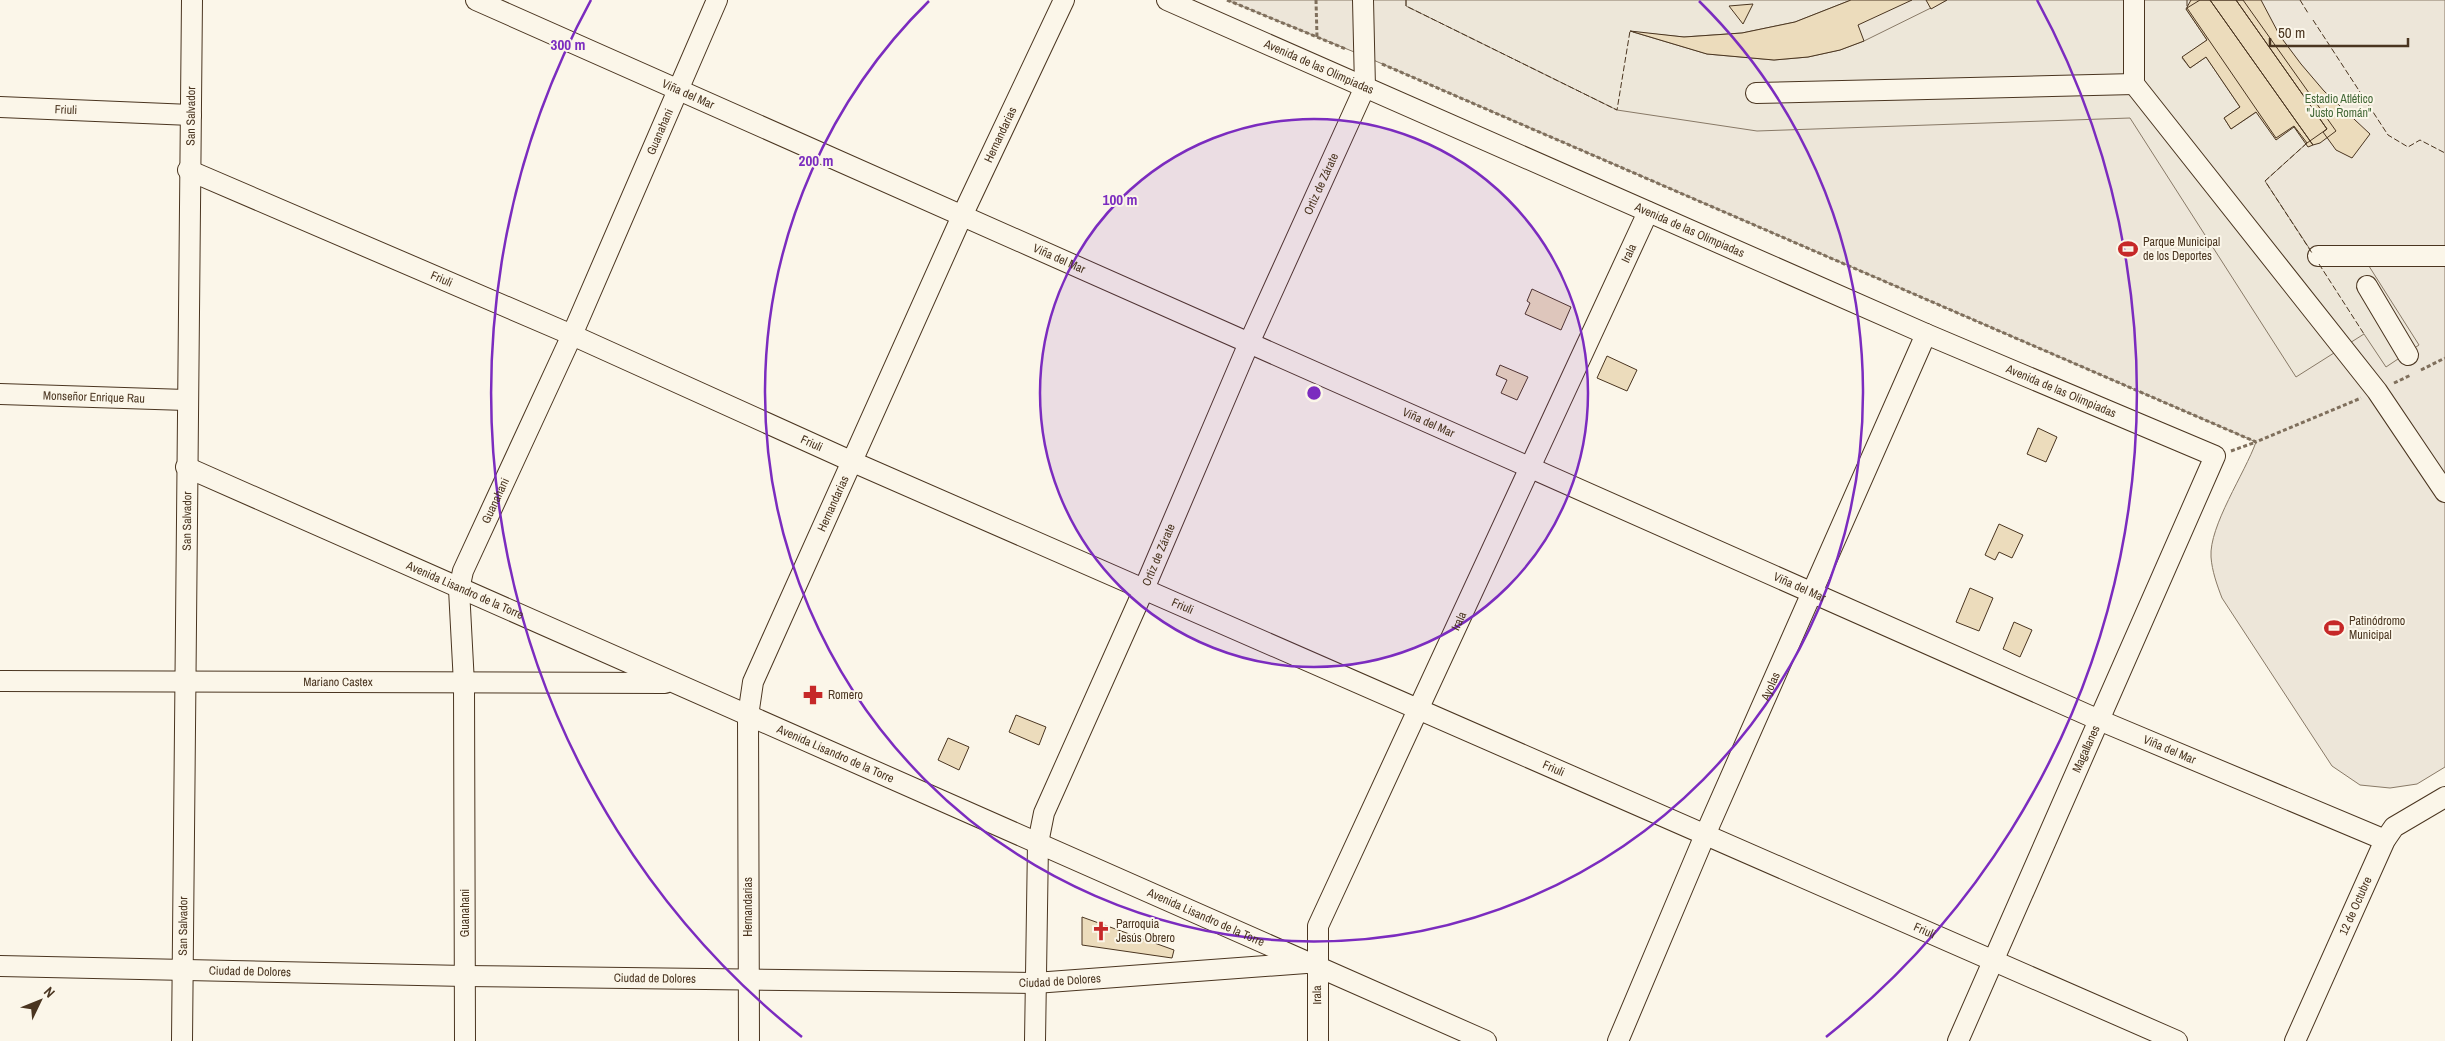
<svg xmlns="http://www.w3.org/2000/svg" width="2445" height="1041" font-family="'Archivo Narrow',sans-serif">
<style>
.green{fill:#ede6d9;stroke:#887966}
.parking{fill:#ede7d9;stroke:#887966}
.building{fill:#ecdcbc;stroke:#4a3520}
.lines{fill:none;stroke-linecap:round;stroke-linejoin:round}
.minor-casing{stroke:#4a3520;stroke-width:22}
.path{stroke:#7f6f5c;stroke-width:3;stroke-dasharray:4 2.5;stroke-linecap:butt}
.minor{stroke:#fbf6e9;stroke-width:20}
.fence{stroke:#4a3520;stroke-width:1;stroke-dasharray:6 2.5;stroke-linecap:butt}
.ring{fill:none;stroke:#7b2cbf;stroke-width:2.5}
.labels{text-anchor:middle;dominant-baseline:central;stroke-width:4;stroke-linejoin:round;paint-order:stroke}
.street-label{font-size:12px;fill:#4a3520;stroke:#fbf6e9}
.park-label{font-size:12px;fill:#436837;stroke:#fbf6e9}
.poi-label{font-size:12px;fill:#4a3520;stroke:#fbf6e9;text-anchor:start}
.centre{fill:#7b2cbf;stroke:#fbf6e9;stroke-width:2.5}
.ring-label{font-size:15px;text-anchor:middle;font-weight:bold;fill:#7b2cbf;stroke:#fbf6e9;stroke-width:4;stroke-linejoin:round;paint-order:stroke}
</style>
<rect width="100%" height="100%" fill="#fbf6e9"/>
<path class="green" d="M 1227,0 L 2445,0 L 2445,767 L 2417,784 L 2390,788 L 2360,785 L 2332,766 L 2222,598 C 2217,585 2212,571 2211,557 C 2209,526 2245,473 2256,442 L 1364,56 Z"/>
<path class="parking" d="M 1406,0 L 1851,0 L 1795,22 L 1742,33 L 1684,37 L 1633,32 L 1707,54 L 1774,60 L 1808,57 L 1840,50 L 1864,41 L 1947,0 L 2199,0 L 2186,9 L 2207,40 L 2182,58 L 2190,68 L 2206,57 L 2240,107 L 2224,118 L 2231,129 L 2258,111 L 2294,126 L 2307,143 L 2265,181 L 2319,263 L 2367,263 L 2419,345 L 2386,367 L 2364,334 L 2296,377 L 2130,118 L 1757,131 L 1617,110 L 1406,6 Z"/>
<path class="building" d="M 1851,0 L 1912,0 L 1858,25 L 1864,41 L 1840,50 L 1808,57 L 1774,60 L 1707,54 L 1630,31 L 1684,37 L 1742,33 L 1795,22 Z
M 1926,0 L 1947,0 L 1931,9 Z
M 2191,0 L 2210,0 L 2313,145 L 2308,147 L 2294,127 L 2276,140 L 2256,112 L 2231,129 L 2224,118 L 2240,107 L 2206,57 L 2190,68 L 2182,57 L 2207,40 L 2186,9 Z
M 2200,0 L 2236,0 L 2327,129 L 2307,143 L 2294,126 L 2276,138 L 2187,8 Z
M 2210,0 L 2243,0 L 2336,131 L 2320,143 L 2313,145 Z
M 2236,0 L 2261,0 L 2280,36 L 2301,64 L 2324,91 L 2370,134 L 2352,158 L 2336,150 L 2323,132 L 2327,129 Z
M 1753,4 L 1743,24 L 1729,6 Z
M 1532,289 L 1571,307 L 1561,330 L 1525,314 L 1530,303 L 1527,301 Z
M 1607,356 L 1637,370 L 1627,391 L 1597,378 Z
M 1500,365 L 1528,377 L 1517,400 L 1501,393 L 1507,380 L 1496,375 Z
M 2038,428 L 2057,437 L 2046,462 L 2027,454 Z
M 1999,524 L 2023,535 L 2012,558 L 1999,552 L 1995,560 L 1985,555 Z
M 1970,588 L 1993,598 L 1979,631 L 1956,622 Z
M 2014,622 L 2032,630 L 2020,657 L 2003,649 Z
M 1016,715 L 1046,727 L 1039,745 L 1009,732 Z
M 948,738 L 969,747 L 959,770 L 938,760 Z
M 1082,917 L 1174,950 L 1172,958 L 1082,945 Z"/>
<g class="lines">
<defs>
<g id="minor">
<path id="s1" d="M 476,0 L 2099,720 L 2385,840"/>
<path id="s2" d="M 1167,0 L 1926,334 L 2215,456 L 1958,1041"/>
<path d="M 2134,0 L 2134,84 L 2377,391 L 2445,492"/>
<path d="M 1756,93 L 2134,84"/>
<path id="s3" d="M 0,107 L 191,115"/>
<path id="s4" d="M 188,170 L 572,335 L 853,462 L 2177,1041"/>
<path d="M 2318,256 L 2445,256"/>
<path d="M 2367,286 L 2408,355"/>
<path id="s5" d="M 0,394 L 186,400"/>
<path id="s6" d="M 186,467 L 1486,1041"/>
<path id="s7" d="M 0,681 L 665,683"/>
<path id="s8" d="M 0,966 L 465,976 L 1035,983 L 1306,963"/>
<path id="s9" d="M 182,1041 L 192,0"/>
<path id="s10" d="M 465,1041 L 464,684 L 459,589 L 463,571 L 572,335 L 717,0"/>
<path id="s11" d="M 749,1041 L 748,716 L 753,682 L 962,216 L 1064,0"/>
<path id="s12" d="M 1035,1041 L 1038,843 L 1044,813 L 1144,589 L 1249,343 L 1365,87 L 1363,0"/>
<path id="s13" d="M 1318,1041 L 1318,926 L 1648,212"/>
<path id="s14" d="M 1618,1041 L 1705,835 L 1926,334"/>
<path id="s15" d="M 2295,1041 L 2385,840 L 2394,827 L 2445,797"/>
</g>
</defs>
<use href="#minor" class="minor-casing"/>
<path class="path" d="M 1227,0 L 1346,49
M 1316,0 L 1317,37
M 1382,64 L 2256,442 L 2361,398
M 2421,370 L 2445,358
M 2394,383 L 2411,375
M 2231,451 L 2256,442"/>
<use href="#minor" class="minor"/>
<path class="fence" d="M 1406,0 L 1406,6 L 1617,110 L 1630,31 L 1632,31
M 2187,0 L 2187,8
M 2300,0 L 2308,13
M 2313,20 L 2388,135 L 2408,147 L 2420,140 L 2445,153
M 2307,143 L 2265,181 L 2312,253
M 2319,264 L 2364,334"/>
</g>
<circle cx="1314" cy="393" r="274" fill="#7b2cbf" fill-opacity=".12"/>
<g class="ring">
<circle cx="1314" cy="393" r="274"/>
<path d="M1699 1A549 549 0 1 1 929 1"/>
<path d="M802 1037A823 823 0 0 1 591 0M2037 0A823 823 0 0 1 1826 1037"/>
</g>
<defs>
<symbol id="stadium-bare" viewBox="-9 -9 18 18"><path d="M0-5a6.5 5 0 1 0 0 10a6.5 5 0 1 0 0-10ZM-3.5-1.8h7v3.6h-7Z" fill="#c62828" stroke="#fbf6e9" stroke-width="2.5" paint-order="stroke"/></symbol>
<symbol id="pharmacy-bare" viewBox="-9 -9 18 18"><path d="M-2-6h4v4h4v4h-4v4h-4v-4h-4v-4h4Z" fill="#c62828" stroke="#fbf6e9" stroke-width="2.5" paint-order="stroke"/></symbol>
<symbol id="church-bare" viewBox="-9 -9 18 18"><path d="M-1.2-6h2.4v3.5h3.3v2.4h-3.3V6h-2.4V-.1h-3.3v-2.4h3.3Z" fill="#c62828" stroke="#fbf6e9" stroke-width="2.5" paint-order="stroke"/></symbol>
</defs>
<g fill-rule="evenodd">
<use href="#stadium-bare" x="2114" y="235" width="28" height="28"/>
<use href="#stadium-bare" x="2320" y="614" width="28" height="28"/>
<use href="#pharmacy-bare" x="799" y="681" width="28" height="28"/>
<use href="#church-bare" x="1087" y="917" width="28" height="28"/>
</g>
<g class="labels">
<g class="street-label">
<text stroke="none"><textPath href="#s2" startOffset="166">Avenida de las Olimpiadas</textPath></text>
<text stroke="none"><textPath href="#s1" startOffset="232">Viña del Mar</textPath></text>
<text stroke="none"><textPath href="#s3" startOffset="66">Friuli</textPath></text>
<text stroke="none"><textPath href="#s9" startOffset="925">San Salvador</textPath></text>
<text stroke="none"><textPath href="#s10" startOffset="952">Guanahani</textPath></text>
<text stroke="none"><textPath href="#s11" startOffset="960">Hernandarias</textPath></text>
<text stroke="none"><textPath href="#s12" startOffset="916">Ortiz de Zárate</textPath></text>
<text stroke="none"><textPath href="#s2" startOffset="571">Avenida de las Olimpiadas</textPath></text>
<text stroke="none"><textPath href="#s13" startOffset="856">Irala</textPath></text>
<text stroke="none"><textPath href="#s1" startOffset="638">Viña del Mar</textPath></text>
<text stroke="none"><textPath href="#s4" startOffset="276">Friuli</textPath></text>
<text stroke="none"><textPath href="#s2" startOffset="976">Avenida de las Olimpiadas</textPath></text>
<text stroke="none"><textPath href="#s5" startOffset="94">Monseñor Enrique Rau</textPath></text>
<text stroke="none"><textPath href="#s1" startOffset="1042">Viña del Mar</textPath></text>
<text stroke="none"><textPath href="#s4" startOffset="681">Friuli</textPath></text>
<text stroke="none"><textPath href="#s10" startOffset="548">Guanahani</textPath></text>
<text stroke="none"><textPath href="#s11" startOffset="555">Hernandarias</textPath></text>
<text stroke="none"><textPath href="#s9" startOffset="520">San Salvador</textPath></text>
<text stroke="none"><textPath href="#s12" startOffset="511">Ortiz de Zárate</textPath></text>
<text stroke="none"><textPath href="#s1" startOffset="1448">Viña del Mar</textPath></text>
<text stroke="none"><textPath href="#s6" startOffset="305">Avenida Lisandro de la Torre</textPath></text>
<text stroke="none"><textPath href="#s4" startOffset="1086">Friuli</textPath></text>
<text stroke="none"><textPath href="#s13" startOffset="451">Irala</textPath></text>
<text stroke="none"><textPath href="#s7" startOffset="338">Mariano Castex</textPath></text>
<text stroke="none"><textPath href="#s14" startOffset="386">Ayolas</textPath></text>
<text transform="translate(2086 749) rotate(-66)">Magallanes</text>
<text stroke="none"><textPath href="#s1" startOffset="1852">Viña del Mar</textPath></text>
<text stroke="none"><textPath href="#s6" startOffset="710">Avenida Lisandro de la Torre</textPath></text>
<text stroke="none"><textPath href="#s4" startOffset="1491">Friuli</textPath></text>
<text stroke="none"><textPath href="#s15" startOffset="148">12 de Octubre</textPath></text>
<text transform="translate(748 907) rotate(-90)">Hernandarias</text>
<text transform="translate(465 913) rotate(-90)">Guanahani</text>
<text stroke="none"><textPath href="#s6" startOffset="1115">Avenida Lisandro de la Torre</textPath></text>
<text stroke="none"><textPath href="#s9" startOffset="115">San Salvador</textPath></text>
<text stroke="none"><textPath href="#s4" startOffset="1896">Friuli</textPath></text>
<text stroke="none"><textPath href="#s8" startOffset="250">Ciudad de Dolores</textPath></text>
<text stroke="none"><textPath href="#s8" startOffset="655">Ciudad de Dolores</textPath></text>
<text stroke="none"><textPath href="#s8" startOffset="1060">Ciudad de Dolores</textPath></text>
<text transform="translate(1317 995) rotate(-91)">Irala</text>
</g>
<g class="park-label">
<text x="2339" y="99">Estadio Atlético<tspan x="2339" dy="14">"Justo Román"</tspan></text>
</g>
<g class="poi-label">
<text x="2143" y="242">Parque Municipal<tspan x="2143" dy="14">de los Deportes</tspan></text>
<text x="2349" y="621">Patinódromo<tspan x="2349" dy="14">Municipal</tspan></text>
<text x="828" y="695">Romero</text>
<text x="1116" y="924">Parroquia<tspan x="1116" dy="14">Jesús Obrero</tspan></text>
</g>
</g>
<circle cx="1314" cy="393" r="8" class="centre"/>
<g class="ring-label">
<text x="568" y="50">300 m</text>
<text x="816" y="166">200 m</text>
<text x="1120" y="205">100 m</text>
</g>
<g transform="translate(40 1001) rotate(47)" stroke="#fbf6e9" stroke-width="4" paint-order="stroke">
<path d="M0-4L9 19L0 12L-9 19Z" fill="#4a3520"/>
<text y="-8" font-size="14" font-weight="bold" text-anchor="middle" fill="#4a3520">N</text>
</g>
<path d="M2270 38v8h138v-8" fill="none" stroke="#4a3520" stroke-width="2.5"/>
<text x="2278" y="38" font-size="15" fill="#4a3520" stroke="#fbf6e9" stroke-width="4" paint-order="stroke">50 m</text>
</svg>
